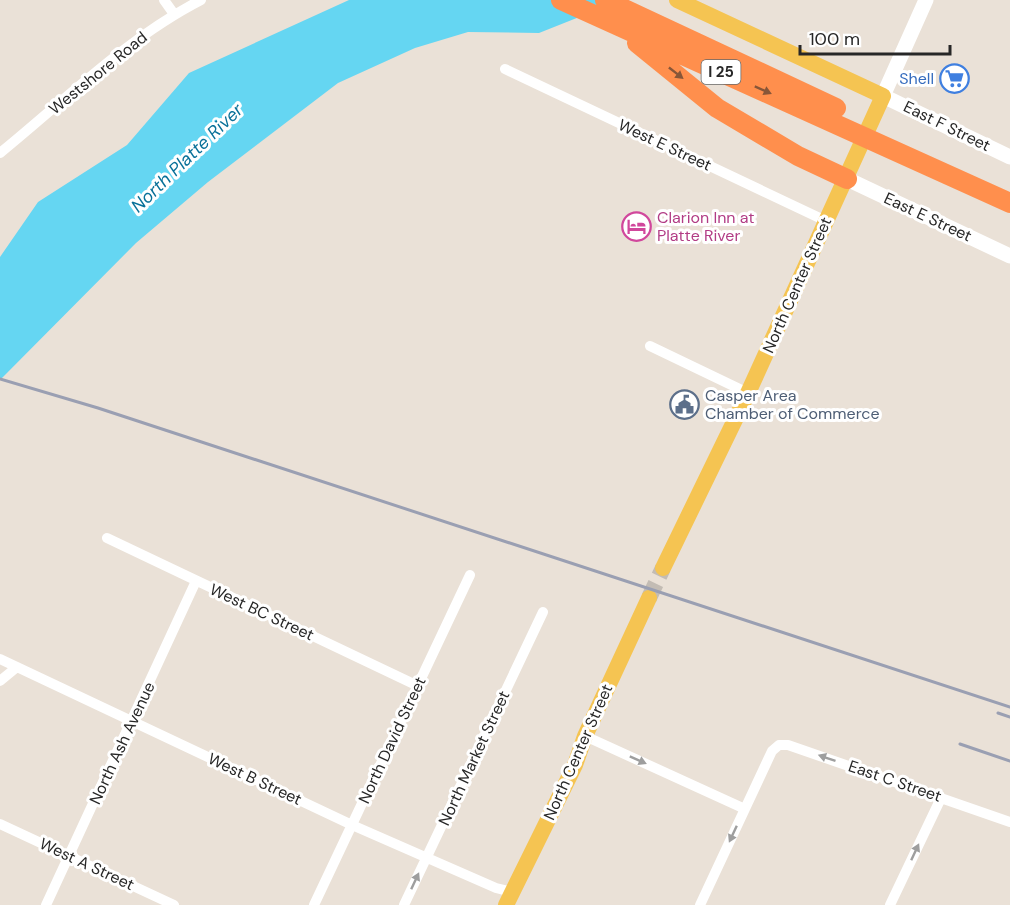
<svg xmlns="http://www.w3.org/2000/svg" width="1010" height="905" font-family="'DM Sans',sans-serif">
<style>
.water{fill:#65d6f2}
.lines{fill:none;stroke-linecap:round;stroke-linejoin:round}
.primary-tunnel{stroke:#c3bcb4;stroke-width:16;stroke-dasharray:16 8;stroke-linecap:butt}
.street{stroke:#fff;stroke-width:10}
.secondary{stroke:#fff;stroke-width:15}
.primary{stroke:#f5c452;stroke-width:16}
.highway{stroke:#ff8f4d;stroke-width:20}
.rail{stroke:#9a9fb2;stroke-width:3}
.oneway{fill:#885638}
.oneway2{fill:#9e9e9e}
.labels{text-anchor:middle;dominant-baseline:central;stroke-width:6;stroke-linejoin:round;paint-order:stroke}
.shield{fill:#fff;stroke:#686868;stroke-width:1.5}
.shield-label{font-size:15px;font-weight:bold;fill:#272727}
.street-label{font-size:16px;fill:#272727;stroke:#fff}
.shop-label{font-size:16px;fill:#366cbe;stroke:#fff;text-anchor:end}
.hotel-label{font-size:16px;fill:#b23c85;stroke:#fff;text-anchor:start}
.service-label{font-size:16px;fill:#4e5e75;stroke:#fff;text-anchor:start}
.water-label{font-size:18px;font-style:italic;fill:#097199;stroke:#fff}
</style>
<rect width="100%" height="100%" fill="#eae1d7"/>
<path class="water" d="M 349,0 L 622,0 L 539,33 L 468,32 L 415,48 L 338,83 L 208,182 L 136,243 L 0,380 L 0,257 L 38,202 L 127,145 L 189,73 Z"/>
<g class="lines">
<path class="primary-tunnel" d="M 649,598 L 663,568"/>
<path class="street" d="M 164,0 L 174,14
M 505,69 L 826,221
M 0,153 C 64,101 127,38 201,0
M 650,346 L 748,393
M 107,538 L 418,686
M 0,659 L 352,825 L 496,888 L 512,892
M 0,681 L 17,667
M 585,736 L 745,809
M 0,824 L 174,905
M 46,905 L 196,581
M 314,905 L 470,575
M 404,905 L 543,612
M 700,905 L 772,751 L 779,745 L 788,745 L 1010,822
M 890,905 L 941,798"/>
<path class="secondary" d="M 926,0 L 883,96 L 1010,157
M 847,179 L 1010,256"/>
<path class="primary" d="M 663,568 L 748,393 L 883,96 L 677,0
M 506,905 L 575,765 L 585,736 L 649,598"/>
<path class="highway" d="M 561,0 L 1010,203
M 605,0 L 836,108
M 637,43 L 717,108 L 798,156 L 847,179"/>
<path class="rail" d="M 0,379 L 98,408 L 1010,707
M 998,713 L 1010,717
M 960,744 L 1010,761"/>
</g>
<defs><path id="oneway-solid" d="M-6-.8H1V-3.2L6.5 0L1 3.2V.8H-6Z" transform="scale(1.5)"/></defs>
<g class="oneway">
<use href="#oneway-solid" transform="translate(676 73) rotate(38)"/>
<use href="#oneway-solid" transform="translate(763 90) rotate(24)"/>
</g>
<g class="oneway2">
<use href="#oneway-solid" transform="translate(827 758) rotate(-161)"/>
<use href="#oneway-solid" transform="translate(638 760) rotate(24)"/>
<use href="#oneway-solid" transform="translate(733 834) rotate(115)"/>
<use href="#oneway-solid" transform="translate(915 852) rotate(-65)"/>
<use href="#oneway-solid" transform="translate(415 881) rotate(-65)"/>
</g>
<defs>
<symbol id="supermarket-ring" viewBox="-11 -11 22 22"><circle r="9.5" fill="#fff" stroke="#3f7fe0" stroke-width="1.5"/><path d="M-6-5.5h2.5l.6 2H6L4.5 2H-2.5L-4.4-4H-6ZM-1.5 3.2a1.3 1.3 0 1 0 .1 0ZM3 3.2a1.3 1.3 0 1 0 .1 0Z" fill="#3f7fe0"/></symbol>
<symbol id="hotel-ring" viewBox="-11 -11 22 22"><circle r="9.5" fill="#fff" stroke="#d1479c" stroke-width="1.5"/><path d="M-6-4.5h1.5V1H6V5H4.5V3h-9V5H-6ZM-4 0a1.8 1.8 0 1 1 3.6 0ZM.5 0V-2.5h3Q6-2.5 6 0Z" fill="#d1479c"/></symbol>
<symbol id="civic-ring" viewBox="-11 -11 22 22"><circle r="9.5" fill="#fff" stroke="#5c6f8a" stroke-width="1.5"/><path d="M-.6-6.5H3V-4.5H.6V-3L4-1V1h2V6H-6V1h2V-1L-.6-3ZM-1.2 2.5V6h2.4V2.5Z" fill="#5c6f8a"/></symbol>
</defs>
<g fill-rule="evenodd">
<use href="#supermarket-ring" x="938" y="62" width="33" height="33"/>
<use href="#hotel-ring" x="620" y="210" width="33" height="33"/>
<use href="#civic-ring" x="668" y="388" width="33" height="33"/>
</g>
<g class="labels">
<rect class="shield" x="701.5" y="60" width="39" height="24" rx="4.5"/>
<g class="shield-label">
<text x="721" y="72">I 25</text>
</g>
<g class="street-label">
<text transform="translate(98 73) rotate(-39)">Westshore Road</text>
<text transform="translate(947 126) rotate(26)">East F Street</text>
<text transform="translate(665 145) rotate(25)">West E Street</text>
<text transform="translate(928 217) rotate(25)">East E Street</text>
<text transform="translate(797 285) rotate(-66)">North Center Street</text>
<text transform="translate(262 612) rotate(25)">West BC Street</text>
<text transform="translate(392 740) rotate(-65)">North David Street</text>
<text transform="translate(122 743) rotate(-65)">North Ash Avenue</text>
<text transform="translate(578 752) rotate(-66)">North Center Street</text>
<text transform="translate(474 758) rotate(-65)">North Market Street</text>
<text transform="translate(255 779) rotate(25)">West B Street</text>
<text transform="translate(895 781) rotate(19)">East C Street</text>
<text transform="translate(87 864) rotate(25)">West A Street</text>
</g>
<g class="shop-label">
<text x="934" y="78">Shell</text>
</g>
<g class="hotel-label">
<text x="657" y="217">Clarion Inn at<tspan x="657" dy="18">Platte River</tspan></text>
</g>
<g class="service-label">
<text x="705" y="395">Casper Area<tspan x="705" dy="18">Chamber of Commerce</tspan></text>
</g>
<g class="water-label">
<text transform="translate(187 158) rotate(-44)">North Platte River</text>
</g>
</g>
<path d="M800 45v9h150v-9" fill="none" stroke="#272727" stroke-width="3"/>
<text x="809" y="45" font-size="18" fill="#272727" stroke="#ffffff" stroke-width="4.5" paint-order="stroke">100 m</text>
</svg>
